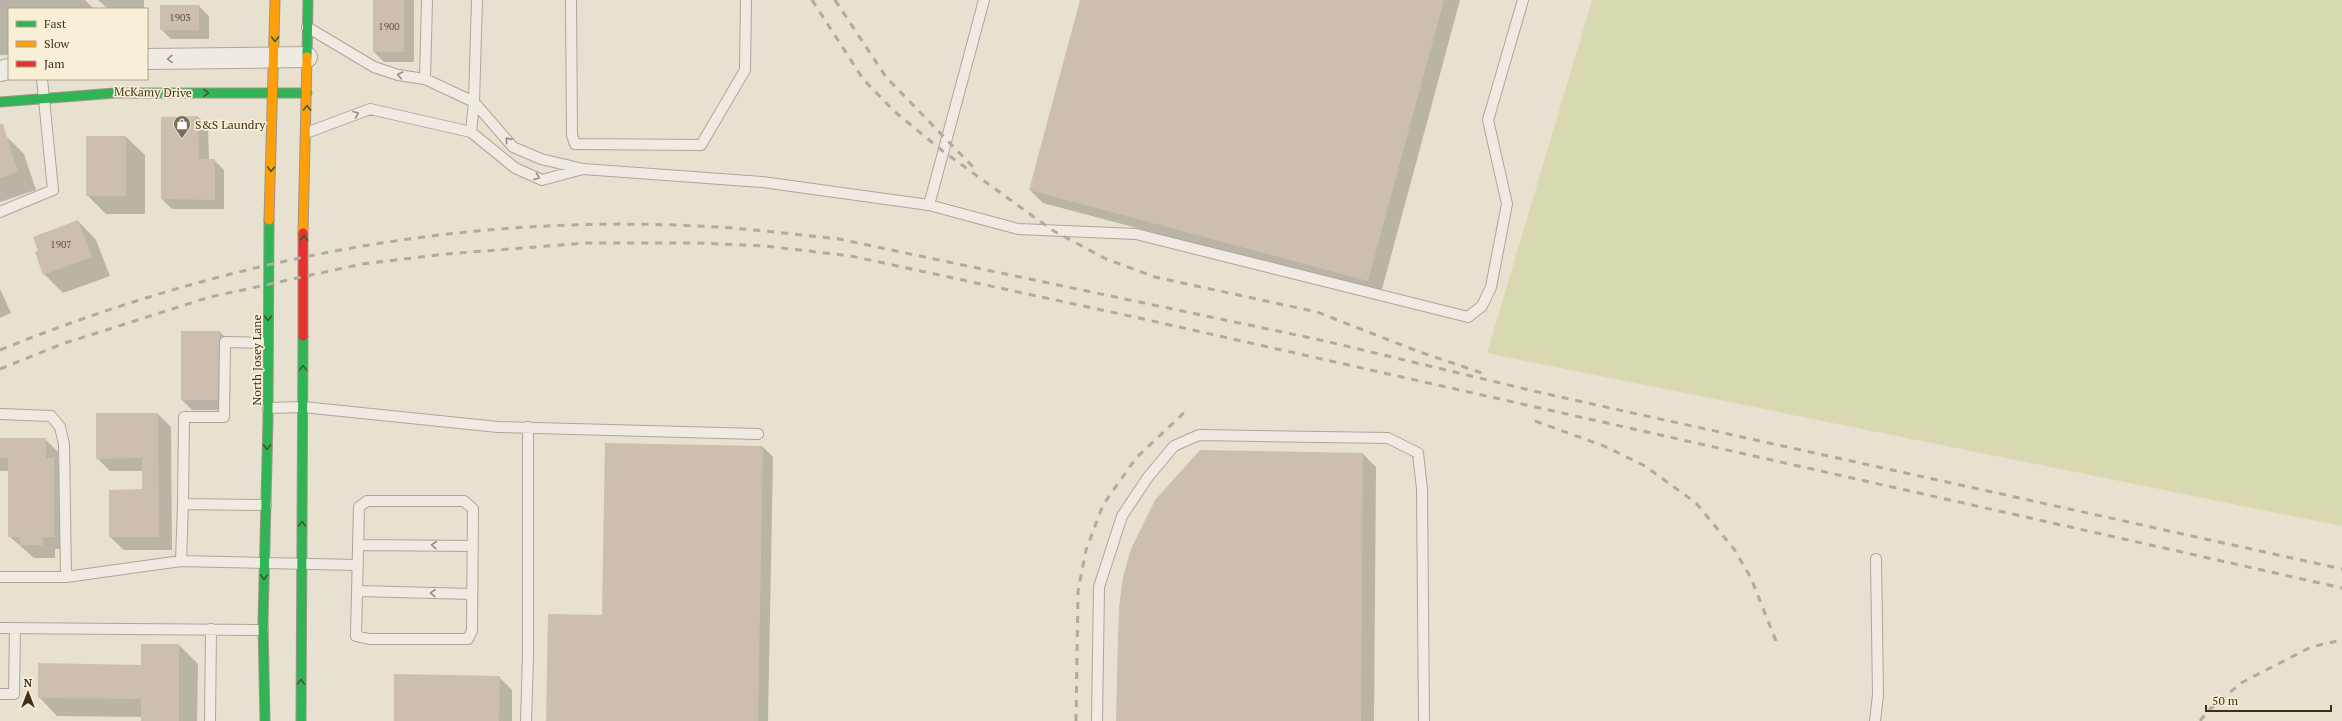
<svg xmlns="http://www.w3.org/2000/svg" width="2342" height="721" font-family="'PT Serif',serif">
<style>
.green{fill:#d8d9b1}
.shadow{fill:#0003}
.building{fill:#ccbfb0}
.lines{fill:none;stroke-linecap:round;stroke-linejoin:round}
.lane-casing{stroke:#ada698;stroke-width:12}
.street-casing{stroke:#ada698;stroke-width:22}
.fast-casing{stroke:#9d9588;stroke-width:11}
.slow-casing{stroke:#9d9588;stroke-width:11}
.jam-casing{stroke:#9d9588;stroke-width:11}
.lane{stroke:#f0ebe2;stroke-width:10}
.street{stroke:#f0ebe2;stroke-width:20}
.fast{stroke:#30b455;stroke-width:9}
.slow{stroke:#ff9f0a;stroke-width:9}
.jam{stroke:#e5322d;stroke-width:9}
.rail{stroke:#afaba2;stroke-width:3;stroke-dasharray:7 7;stroke-linecap:butt}
.oneway{stroke:#395d31}
.oneway2{stroke:#978c80}
.labels{text-anchor:middle;dominant-baseline:central;stroke-width:3.5;stroke-linejoin:round;paint-order:stroke}
.number-label{font-size:10px;fill:#625242}
.street-label{font-size:12px;fill:#3e2e1e;stroke:#f9efd6}
.poi-label{font-size:12px;fill:#3e2e1e;stroke:#f9efd6;text-anchor:start}
</style>
<rect width="100%" height="100%" fill="#e8e1d0"/>
<path class="green" d="M 1592,0 L 2342,0 L 2342,526 L 1487,353 Z"/>
<path class="shadow" d="M 0,0 L 85,0 L 94,9 L 9,9 L 9,55 L 0,55 Z
M 98,0 L 144,0 L 144,8 L 107,8 Z
M 374,0 L 414,0 L 414,62 L 384,62 L 374,52 Z
M 1081,0 L 1460,0 L 1381,293 L 1043,203 L 1030,190 Z
M 199,6 L 209,16 L 209,39 L 171,39 L 161,29 Z
M 198,117 L 208,127 L 209,160 L 214,160 L 224,170 L 224,209 L 172,209 L 162,199 Z
M 6,136 L 24,154 L 36,190 L 0,202 L 0,137 Z
M 126,137 L 145,155 L 145,214 L 106,214 L 87,195 Z
M 78,221 L 96,240 L 110,276 L 63,293 L 44,274 Z
M 0,289 L 11,313 L 0,318 Z
M 220,332 L 230,342 L 227,410 L 192,410 L 182,400 Z
M 97,414 L 158,414 L 171,427 L 172,550 L 124,550 L 110,537 L 143,490 L 143,471 L 110,471 L 97,458 Z
M 0,439 L 45,439 L 58,452 L 58,463 L 67,472 L 67,549 L 55,549 L 55,558 L 34,558 L 9,536 L 9,471 L 0,471 Z
M 606,444 L 763,447 L 773,457 L 768,721 L 547,721 L 603,616 Z
M 1363,454 L 1376,467 L 1374,721 L 1117,721 L 1118,637 L 1124,577 Z
M 142,645 L 179,645 L 198,664 L 197,721 L 142,721 L 142,717 L 57,716 L 39,697 L 142,666 Z
M 499,677 L 512,690 L 512,721 L 395,721 Z"/>
<path class="building" d="M 373,0 L 404,0 L 404,52 L 373,52 Z
M 1080,0 L 1444,0 L 1368,281 L 1029,190 Z
M 160,5 L 199,5 L 199,30 L 160,30 Z
M 198,116 L 199,159 L 215,159 L 215,200 L 161,199 L 161,117 Z
M 0,124 L 3,124 L 18,172 L 0,178 Z
M 86,136 L 126,136 L 126,196 L 86,196 Z
M 78,220 L 92,257 L 43,275 L 35,252 L 38,251 L 33,237 Z
M 181,331 L 220,331 L 218,400 L 181,400 Z
M 96,413 L 158,413 L 159,537 L 109,537 L 109,490 L 142,489 L 142,458 L 96,459 Z
M 0,438 L 46,438 L 46,458 L 54,458 L 54,537 L 43,537 L 43,545 L 20,545 L 20,537 L 8,537 L 8,458 L 0,458 Z
M 605,443 L 763,446 L 758,721 L 546,721 L 548,614 L 602,615 Z
M 1200,450 L 1363,453 L 1361,721 L 1116,721 L 1119,607 L 1123,577 L 1131,549 L 1155,500 Z
M 141,644 L 179,644 L 179,721 L 141,721 L 141,699 L 38,698 L 38,663 L 141,665 Z
M 394,674 L 500,676 L 499,721 L 394,721 Z"/>
<g class="lines">
<defs>
<path id="lane" d="M 571,0 L 572,135 L 575,144 L 701,145 L 745,70 L 746,0
M 425,79 L 427,0
M 471,132 L 474,102 L 477,0
M 306,133 L 370,109 L 471,132 L 515,168 L 542,180 L 583,169 L 541,159 L 513,147 L 474,102 L 425,79 L 398,75 L 374,67 L 307,27
M 583,169 L 762,182 L 929,205 L 984,0
M 929,205 L 1018,229 L 1136,234 L 1468,317 L 1482,306 L 1491,287 L 1507,204 L 1488,120 L 1523,0
M 0,212 L 53,190 L 42,79
M 268,408 L 303,407 L 498,427 L 758,434
M 0,414 L 51,416 L 60,427 L 64,444 L 66,577
M 367,501 L 464,501 L 473,509 L 472,631 L 468,639 L 369,639 L 356,636 L 359,507 Z
M 266,505 L 183,504 L 184,417 L 224,417 L 225,342 L 268,343
M 359,545 L 473,546
M 181,561 L 183,504
M 0,577 L 66,577 L 181,561 L 358,565
M 358,591 L 472,594
M 0,628 L 263,630
M 0,694 L 14,694 L 15,628
M 210,721 L 211,629
M 526,721 L 528,657 L 528,427
M 1097,721 L 1099,587 L 1122,516 L 1148,477 L 1174,446 L 1199,435 L 1388,438 L 1418,453 L 1422,489 L 1424,721
M 1875,721 L 1878,695 L 1876,559"/>
<path id="street" d="M 147,59 L 307,57
M 0,71 L 9,69"/>
<path id="fast" d="M 307,57 L 308,0
M 0,102 L 115,93 L 307,93
M 265,721 L 263,623 L 268,419 L 269,220
M 301,721 L 303,336"/>
<path id="slow" d="M 269,220 L 275,0
M 303,233 L 307,57"/>
<path id="jam" d="M 303,336 L 303,233"/>
</defs>
<use href="#lane" class="lane-casing"/>
<use href="#street" class="street-casing"/>
<use href="#fast" class="fast-casing"/>
<use href="#slow" class="slow-casing"/>
<use href="#jam" class="jam-casing"/>
<use href="#lane" class="lane"/>
<use href="#street" class="street"/>
<use href="#fast" class="fast"/>
<use href="#slow" class="slow"/>
<use href="#jam" class="jam"/>
<path class="rail" d="M 812,0 L 863,79 L 895,112 L 944,152 L 1052,230 L 1106,259 L 1155,277 L 1317,312 L 1417,351 L 1488,375
M 835,0 L 886,77 L 975,169
M 0,350 C 223,260 456,214 698,226 C 745,228 792,234 839,239 L 1325,341 L 1542,393 L 2342,569
M 0,369 L 62,344 L 210,297 L 362,264 L 446,254 L 586,243 L 698,243 L 765,246 L 851,256 L 1139,318 L 2342,588
M 1535,421 L 1604,446 L 1645,466 L 1696,503 L 1734,549 L 1751,578 L 1776,641
M 1076,721 L 1078,591 L 1086,550 L 1103,505 L 1136,458 L 1188,409
M 2200,721 L 2208,711 L 2241,683 L 2311,647 L 2342,640"/>
</g>
<defs><path id="oneway-chevron" d="M-2-3.5L2.5 0L-2 3.5" fill="none" stroke-width="1.6" stroke-linecap="round" stroke-linejoin="round"/></defs>
<g class="oneway">
<use href="#oneway-chevron" transform="translate(275 39) rotate(90)"/>
<use href="#oneway-chevron" transform="translate(206 93) rotate(1)"/>
<use href="#oneway-chevron" transform="translate(307 108) rotate(-89)"/>
<use href="#oneway-chevron" transform="translate(271 169) rotate(92)"/>
<use href="#oneway-chevron" transform="translate(304 238) rotate(-89)"/>
<use href="#oneway-chevron" transform="translate(268 318) rotate(90)"/>
<use href="#oneway-chevron" transform="translate(303 368) rotate(-90)"/>
<use href="#oneway-chevron" transform="translate(267 447) rotate(91)"/>
<use href="#oneway-chevron" transform="translate(302 524) rotate(-90)"/>
<use href="#oneway-chevron" transform="translate(264 577) rotate(91)"/>
<use href="#oneway-chevron" transform="translate(301 682) rotate(-90)"/>
</g>
<g class="oneway2">
<use href="#oneway-chevron" transform="translate(170 59) rotate(179)"/>
<use href="#oneway-chevron" transform="translate(400 75) rotate(-168)"/>
<use href="#oneway-chevron" transform="translate(356 114) rotate(-21)"/>
<use href="#oneway-chevron" transform="translate(508 140) rotate(-129)"/>
<use href="#oneway-chevron" transform="translate(537 177) rotate(21)"/>
<use href="#oneway-chevron" transform="translate(434 545) rotate(-179)"/>
<use href="#oneway-chevron" transform="translate(433 593) rotate(-178)"/>
</g>
<defs>
<symbol id="shop-pin" viewBox="-11 -11 22 30"><path d="M0 17L-7.5 6A9.5 9.5 0 1 1 7.5 6Z" fill="#7a6d5c" stroke="#f9efd6"/><path d="M-5-2.5h2.3a2.7 3.5 0 0 1 5.4 0H5L5.5 6h-11ZM-1.5-2.5h3a1.5 2.3 0 0 0-3 0Z" fill="#fff"/></symbol>
</defs>
<g fill-rule="evenodd">
<use href="#shop-pin" x="172" y="114" width="20" height="27"/>
</g>
<g class="labels">
<g class="number-label">
<text x="180" y="17">1903</text>
<text x="389" y="26">1900</text>
<text x="61" y="244">1907</text>
</g>
<g class="street-label">
<text transform="translate(153 92) rotate(1)">McKamy Drive</text>
<text transform="translate(256 360) rotate(-90)">North Josey Lane</text>
</g>
<g class="poi-label">
<text x="195" y="124">S&amp;S Laundry</text>
</g>
</g>
<rect x="8" y="8" width="140" height="72" fill="#f9efd6" stroke="#aea28c"/>
<rect x="16" y="21" width="20" height="6" fill="#30b455" stroke="#aea28c"/>
<text x="44" y="28" font-size="12" fill="#3e2e1e">Fast</text>
<rect x="16" y="41" width="20" height="6" fill="#ff9f0a" stroke="#aea28c"/>
<text x="44" y="48" font-size="12" fill="#3e2e1e">Slow</text>
<rect x="16" y="61" width="20" height="6" fill="#e5322d" stroke="#aea28c"/>
<text x="44" y="68" font-size="12" fill="#3e2e1e">Jam</text>
<g transform="translate(28 693)" stroke="#f9efd6" stroke-width="3" paint-order="stroke">
<path d="M0-3L7 15L0 10L-7 15Z" fill="#3e2e1e"/>
<text y="-6" font-size="11" font-weight="bold" text-anchor="middle" fill="#3e2e1e">N</text>
</g>
<path d="M2206 705v6h125v-6" fill="none" stroke="#3e2e1e" stroke-width="2"/>
<text x="2212" y="705" font-size="12" fill="#3e2e1e" stroke="#f9efd6" stroke-width="3" paint-order="stroke">50 m</text>
</svg>
